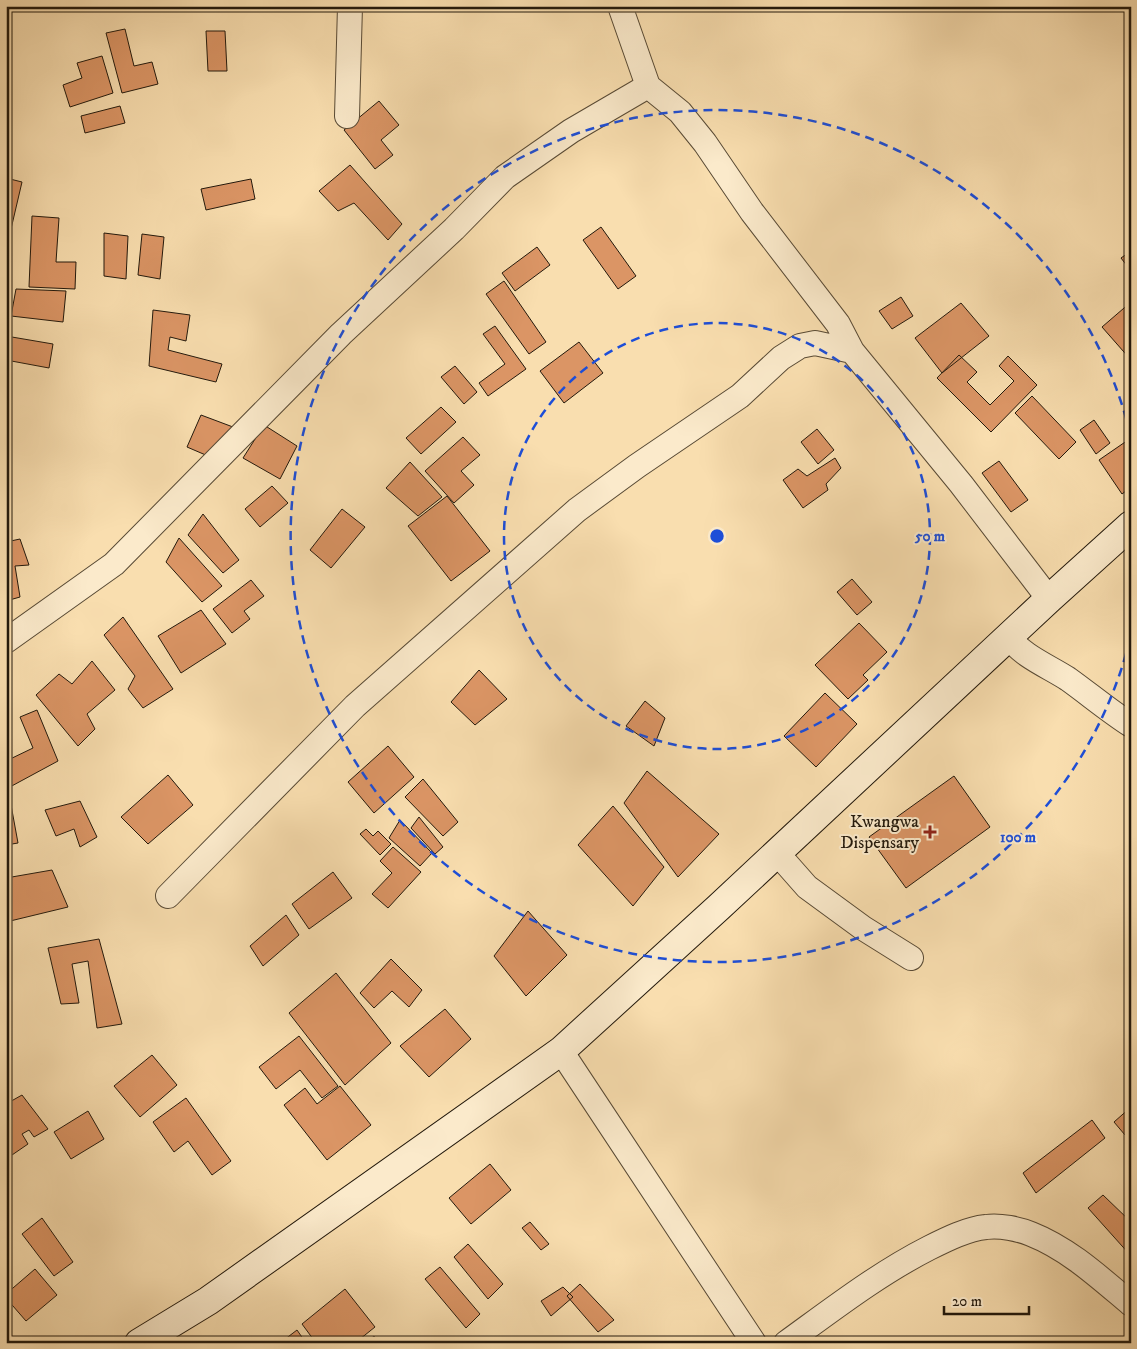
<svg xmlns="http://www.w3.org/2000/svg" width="1137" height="1349" font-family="'IM FELL DW Pica',serif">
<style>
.building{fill:#db9565;stroke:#23190c}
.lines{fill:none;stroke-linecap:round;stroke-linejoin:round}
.street-casing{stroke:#584a35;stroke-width:26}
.secondary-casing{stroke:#23190c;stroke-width:30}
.street{stroke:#fbeacb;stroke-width:24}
.secondary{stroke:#fbeacb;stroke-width:28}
.ring{fill:none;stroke:#1d4ed8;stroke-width:2.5;stroke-dasharray:9 6}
.poi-dot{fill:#8f2418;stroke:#fbeacb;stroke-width:2}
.labels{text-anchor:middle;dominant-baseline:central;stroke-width:4;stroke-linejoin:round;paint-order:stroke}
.poi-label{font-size:18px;fill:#23190c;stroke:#fbeacb;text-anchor:end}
.centre{fill:#1d4ed8;stroke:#fbeacb;stroke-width:2.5}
.ring-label{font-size:15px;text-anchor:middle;font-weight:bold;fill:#1d4ed8;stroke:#fbeacb;stroke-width:4;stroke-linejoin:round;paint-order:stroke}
</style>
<rect width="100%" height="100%" fill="#f9deaf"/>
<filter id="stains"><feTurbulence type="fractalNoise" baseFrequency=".004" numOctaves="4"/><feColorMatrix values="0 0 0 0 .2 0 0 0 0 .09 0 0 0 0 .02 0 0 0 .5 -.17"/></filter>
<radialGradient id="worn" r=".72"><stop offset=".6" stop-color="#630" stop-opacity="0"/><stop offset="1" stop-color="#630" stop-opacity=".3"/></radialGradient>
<path class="building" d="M 125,29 L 134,66 L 152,62 L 158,84 L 122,93 L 106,33 Z
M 206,31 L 225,31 L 227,71 L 208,71 Z
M 102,56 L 113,93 L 70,107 L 63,85 L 82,78 L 77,63 Z
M 379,101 L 399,125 L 381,140 L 393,155 L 375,169 L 344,130 Z
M 120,106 L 125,123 L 85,133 L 81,116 Z
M 350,165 L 402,224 L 388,240 L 354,203 L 338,211 L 319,191 Z
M 6,178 L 22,182 L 11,229 L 6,226 Z
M 251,179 L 255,199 L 206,210 L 201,189 Z
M 32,216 L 59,218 L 56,262 L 76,262 L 75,289 L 29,287 Z
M 601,227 L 636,276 L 618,289 L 583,240 Z
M 104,233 L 128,236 L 126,279 L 104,276 Z
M 142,234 L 164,237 L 160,279 L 138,275 Z
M 537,247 L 550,265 L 515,291 L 502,273 Z
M 1131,251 L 1131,271 L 1121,258 Z
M 504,281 L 546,342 L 529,354 L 486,294 Z
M 16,289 L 66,291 L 63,322 L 11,316 Z
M 901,297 L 913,316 L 892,329 L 879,311 Z
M 1131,302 L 1131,360 L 1102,327 Z
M 961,303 L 989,336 L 942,373 L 915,338 Z
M 153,310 L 190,315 L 186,341 L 170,337 L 168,350 L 222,364 L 216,382 L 149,366 Z
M 495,326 L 526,369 L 488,396 L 479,383 L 505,364 L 483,334 Z
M 6,336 L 53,344 L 49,368 L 6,360 Z
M 579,342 L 603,373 L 564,403 L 540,371 Z
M 959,355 L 977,372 L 967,382 L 990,405 L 1014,381 L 999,366 L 1008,356 L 1037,385 L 991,432 L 937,378 Z
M 455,366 L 477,392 L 464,404 L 441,377 Z
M 1032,396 L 1076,442 L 1059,459 L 1015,413 Z
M 441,407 L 456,422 L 421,454 L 406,438 Z
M 201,415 L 233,427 L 215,459 L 187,447 Z
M 1094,420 L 1110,443 L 1096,454 L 1080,430 Z
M 264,425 L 297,446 L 280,479 L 243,458 Z
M 817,429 L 834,450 L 818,464 L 801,442 Z
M 463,437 L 480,455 L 461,471 L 474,485 L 454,503 L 425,471 Z
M 1131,438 L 1131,487 L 1122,494 L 1099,460 Z
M 835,458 L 841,468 L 826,484 L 828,490 L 803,508 L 783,480 L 798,469 L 807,476 Z
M 999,461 L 1028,500 L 1011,512 L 982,473 Z
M 410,462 L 442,497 L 418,516 L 386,488 Z
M 272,486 L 288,503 L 260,527 L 245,509 Z
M 447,496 L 490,551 L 451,581 L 408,526 Z
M 342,509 L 365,527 L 331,568 L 310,550 Z
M 203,514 L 239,560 L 223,573 L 188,535 Z
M 179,538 L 222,586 L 202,602 L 166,562 Z
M 20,539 L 29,565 L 15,566 L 20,597 L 6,601 L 6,542 Z
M 852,579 L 872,602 L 857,615 L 837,592 Z
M 251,580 L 264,596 L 244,611 L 250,619 L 232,633 L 213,609 Z
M 201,610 L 226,644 L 181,673 L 158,636 Z
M 123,617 L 173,689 L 143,708 L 128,689 L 135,676 L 104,635 Z
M 859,623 L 887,652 L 863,675 L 868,680 L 848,699 L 815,665 Z
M 92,661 L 115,690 L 87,714 L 95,729 L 78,746 L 36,695 L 59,674 L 72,684 Z
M 479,670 L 507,699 L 475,725 L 451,702 Z
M 825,693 L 857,724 L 816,767 L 784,736 Z
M 645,701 L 665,718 L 654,746 L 626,726 Z
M 37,710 L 58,761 L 8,788 L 6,784 L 6,761 L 33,748 L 20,717 Z
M 388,746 L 414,777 L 374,813 L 348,782 Z
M 647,771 L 719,834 L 678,877 L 624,803 Z
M 168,775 L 193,805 L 148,844 L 121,817 Z
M 954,776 L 990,827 L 906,888 L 869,837 Z
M 423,779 L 458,822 L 443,836 L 405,797 Z
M 9,794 L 18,843 L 6,845 L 6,795 Z
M 80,801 L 97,837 L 80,847 L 74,829 L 56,836 L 45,810 Z
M 613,806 L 664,867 L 633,906 L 578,845 Z
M 419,817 L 443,847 L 435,854 L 411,828 Z
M 400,820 L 432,853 L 420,866 L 389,838 Z
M 366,829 L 373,836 L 378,831 L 391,844 L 380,855 L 360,834 Z
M 393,847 L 421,872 L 388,908 L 372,894 L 392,873 L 380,861 Z
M 52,870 L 68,907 L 6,922 L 6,878 Z
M 333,872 L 352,898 L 309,929 L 292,904 Z
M 528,911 L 567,955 L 526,996 L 494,956 Z
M 286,915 L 299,935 L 263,966 L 250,946 Z
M 99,939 L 122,1024 L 97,1028 L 88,961 L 72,964 L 79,1003 L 61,1004 L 48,948 Z
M 391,959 L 422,990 L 409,1007 L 392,991 L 374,1008 L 360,993 Z
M 336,973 L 391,1043 L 345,1085 L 289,1013 Z
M 445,1009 L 471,1039 L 429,1077 L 400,1046 Z
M 299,1036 L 338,1086 L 322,1098 L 300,1070 L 276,1089 L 259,1067 Z
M 152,1055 L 177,1085 L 140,1117 L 114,1086 Z
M 340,1086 L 371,1125 L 327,1160 L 284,1105 L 305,1088 L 317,1104 Z
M 22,1095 L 48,1129 L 34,1137 L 29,1130 L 22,1134 L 28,1144 L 12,1155 L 8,1146 L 6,1147 L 6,1104 Z
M 186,1098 L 231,1161 L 212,1175 L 188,1141 L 174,1152 L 153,1122 Z
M 1131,1107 L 1131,1130 L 1125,1135 L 1114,1122 Z
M 88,1111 L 104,1139 L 71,1159 L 54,1132 Z
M 1092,1120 L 1105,1138 L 1036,1193 L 1023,1173 Z
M 490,1164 L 511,1190 L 471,1224 L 449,1198 Z
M 1103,1195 L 1131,1222 L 1131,1256 L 1088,1208 Z
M 42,1218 L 73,1262 L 54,1276 L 22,1234 Z
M 530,1222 L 549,1244 L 541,1250 L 522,1228 Z
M 6,1233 L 11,1242 L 6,1244 Z
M 468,1244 L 503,1284 L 488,1299 L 454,1257 Z
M 440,1267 L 480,1314 L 466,1328 L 425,1279 Z
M 35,1269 L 57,1295 L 26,1321 L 6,1298 L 6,1294 Z
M 580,1284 L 614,1320 L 598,1332 L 567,1296 Z
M 563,1287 L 573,1297 L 551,1316 L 541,1301 Z
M 345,1289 L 375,1327 L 355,1343 L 316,1343 L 302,1324 Z
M 297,1330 L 306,1343 L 280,1343 Z
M 374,1336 L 379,1343 L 366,1343 Z"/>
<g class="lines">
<defs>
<path id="street" d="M 620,6 L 648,86 L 680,112 L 705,143 L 752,212 L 838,324 L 852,351 L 961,484 L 1049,599
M 347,116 L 350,6
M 1009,637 C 1022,656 1048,666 1068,679 C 1089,694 1109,711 1131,725
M 6,641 L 114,564 L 341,334 L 454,229 L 505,177 L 571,131 L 648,86
M 777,853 L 807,887 L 863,928 L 911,958
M 168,896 L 355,706 L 577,510 L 637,466 L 740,396 L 781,358 L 800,346 L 815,343 L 852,351
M 561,1051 L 754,1343
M 786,1343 C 833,1309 878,1274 929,1248 C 947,1239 967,1229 986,1227 C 1000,1225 1019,1229 1031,1234 C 1069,1249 1100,1278 1131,1304"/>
<path id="secondary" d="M 139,1343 L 208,1301 L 561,1051 L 719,907 L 1049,599 L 1131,525"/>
</defs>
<use href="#street" class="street-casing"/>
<use href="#secondary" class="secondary-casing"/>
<use href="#street" class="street"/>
<use href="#secondary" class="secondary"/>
</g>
<g class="ring">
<circle cx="717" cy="536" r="213"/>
<path d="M1130 639A426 426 0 1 1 1130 433"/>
</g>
<path class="poi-dot" d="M927.5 824.5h5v5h5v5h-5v5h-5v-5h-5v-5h5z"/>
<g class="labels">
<g class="poi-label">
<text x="919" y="822">Kwangwa<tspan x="919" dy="21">Dispensary</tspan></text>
</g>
</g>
<circle cx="717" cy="536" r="8" class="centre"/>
<g class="ring-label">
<text x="930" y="541">50 m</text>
<text x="1018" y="842">100 m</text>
</g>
<rect width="1137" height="1349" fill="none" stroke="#f9deaf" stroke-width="25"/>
<rect x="8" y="8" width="1122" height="1334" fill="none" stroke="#23190c" stroke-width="2.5"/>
<rect x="12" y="12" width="1112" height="1324" fill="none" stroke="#23190c"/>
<path d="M944 1306v8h85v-8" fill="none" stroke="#23190c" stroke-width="2.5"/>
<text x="952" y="1306" font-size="15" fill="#23190c" stroke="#fbeacb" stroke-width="4" paint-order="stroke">20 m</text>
<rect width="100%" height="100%" filter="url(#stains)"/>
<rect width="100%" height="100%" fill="url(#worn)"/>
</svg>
